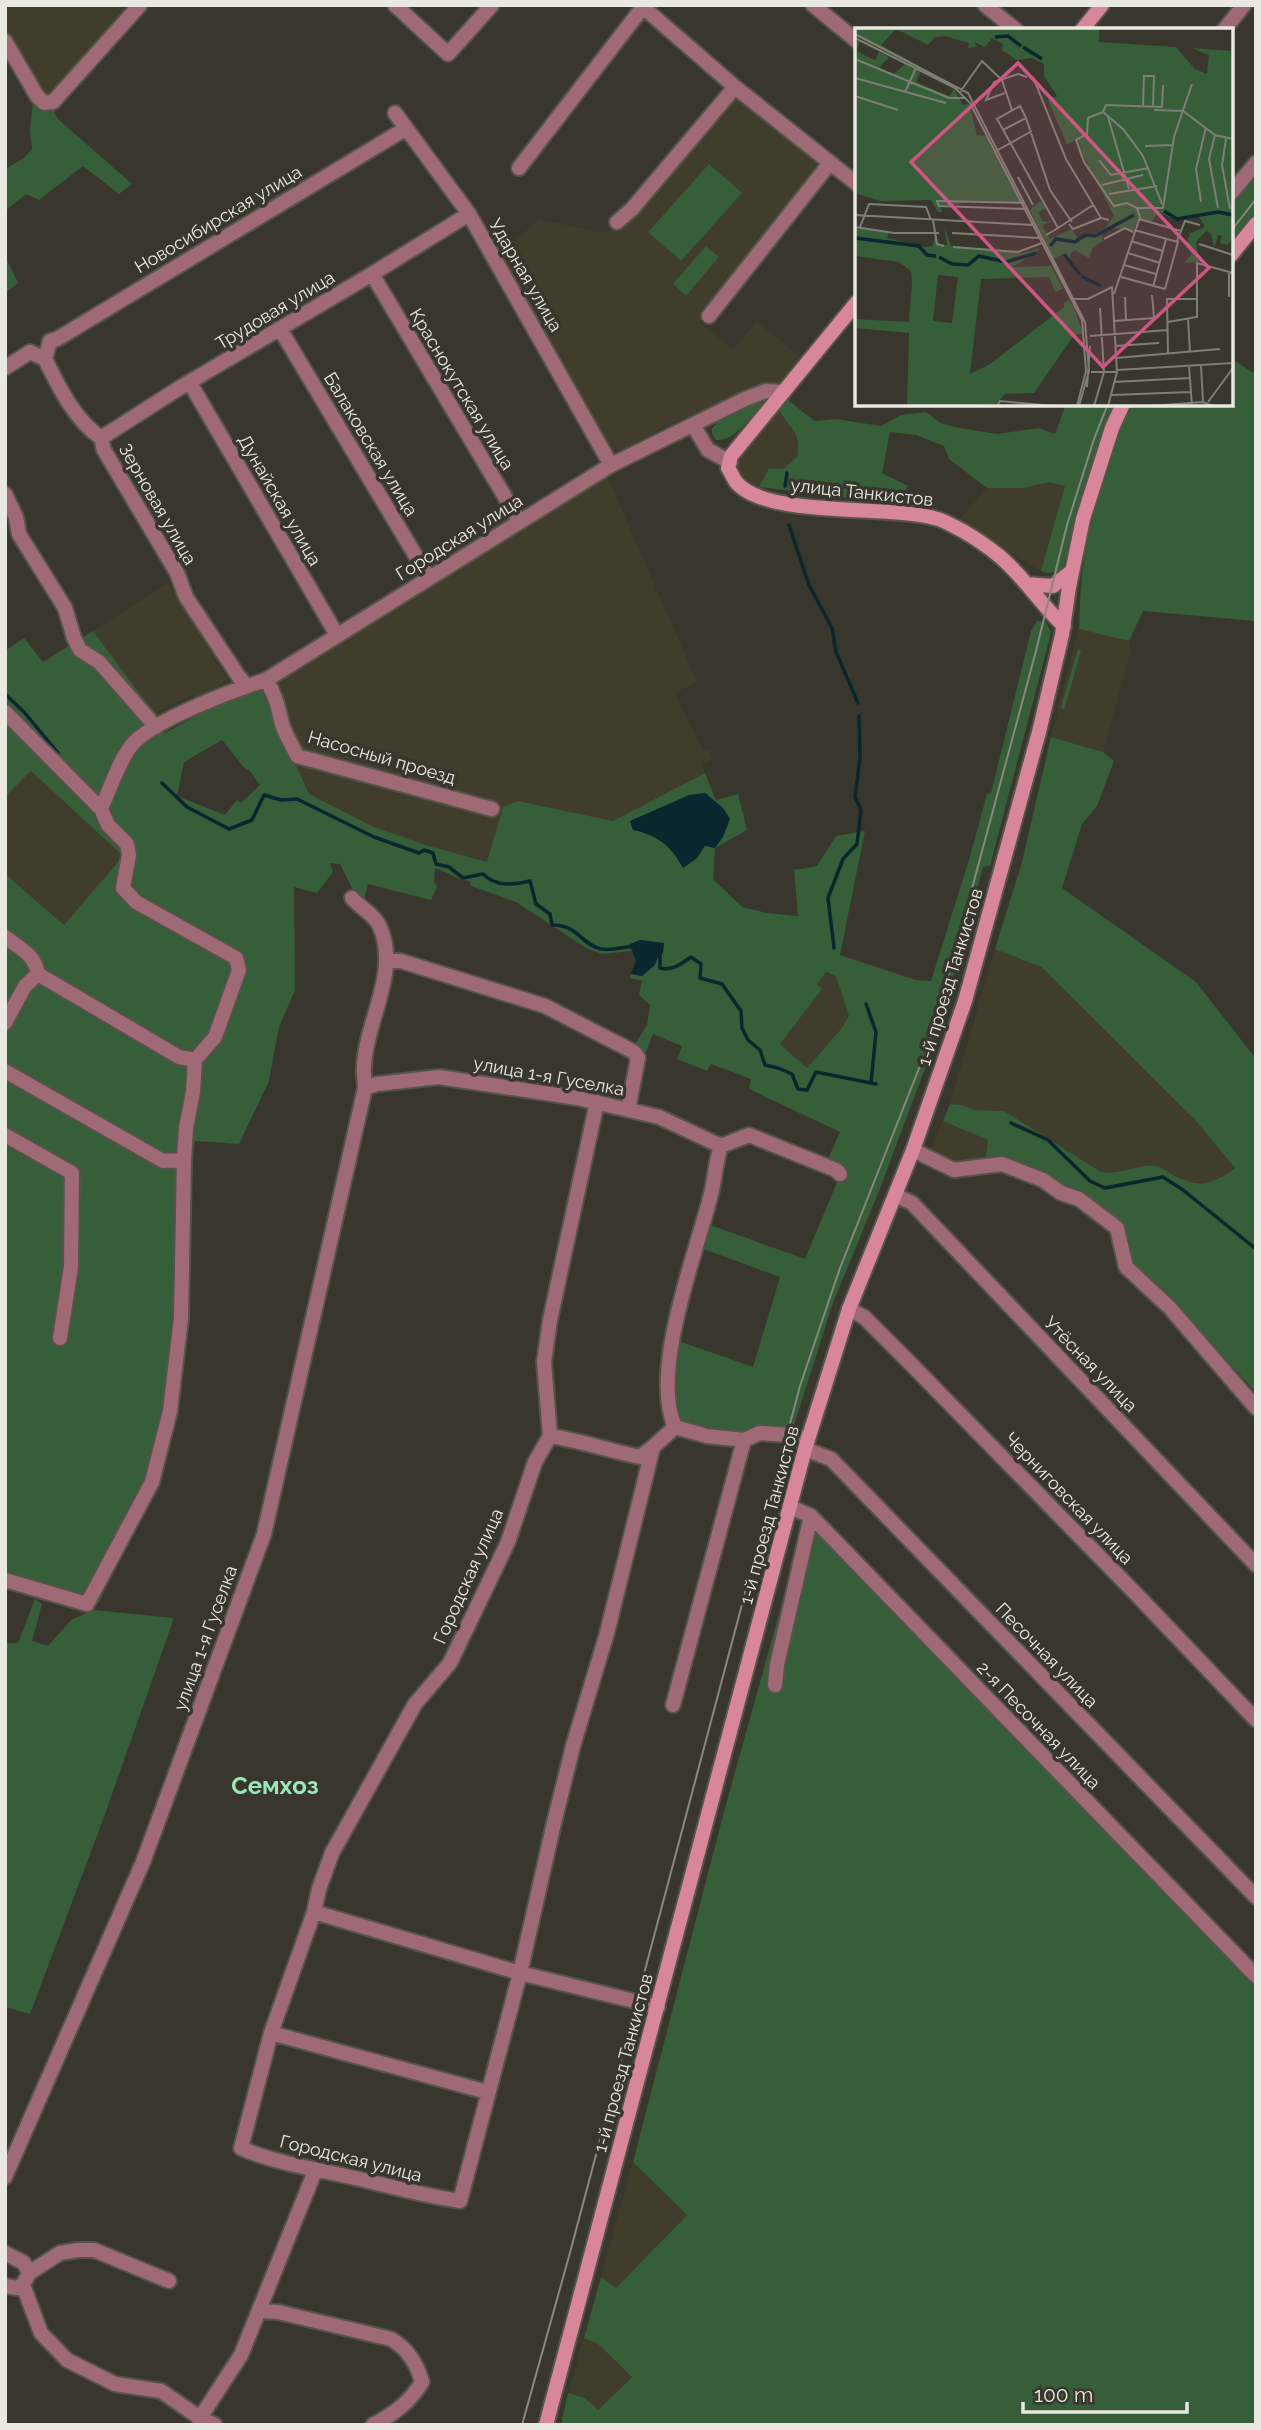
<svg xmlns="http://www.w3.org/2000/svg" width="1261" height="2430" font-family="Raleway,sans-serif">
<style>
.built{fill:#413d2c}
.green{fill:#355e39;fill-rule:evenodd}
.water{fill:#0a272f}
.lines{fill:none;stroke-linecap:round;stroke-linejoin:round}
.stream{stroke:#0a272f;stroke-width:3.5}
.minor-casing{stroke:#55534a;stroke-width:18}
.tertiary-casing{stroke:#55534a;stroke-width:18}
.secondary-casing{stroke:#55534a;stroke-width:18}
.minor{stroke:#9f6a76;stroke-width:14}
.tertiary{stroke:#9f6a76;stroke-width:14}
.secondary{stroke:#d88699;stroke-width:14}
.tram{stroke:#89887f;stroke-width:2}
.labels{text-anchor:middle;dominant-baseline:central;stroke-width:7;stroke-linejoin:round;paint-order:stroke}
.street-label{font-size:18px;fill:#e9e8e1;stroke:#39372d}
.district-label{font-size:24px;font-weight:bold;fill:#9ae8ba;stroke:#39372d}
.inset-river{fill:none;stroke:#0a272f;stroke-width:3.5}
.inset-road{fill:none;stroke:#7f7e75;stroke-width:2}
.view{fill:#ce5683;fill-opacity:0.15;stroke:#ce5683;stroke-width:3.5}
.inset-edge{fill:none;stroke:#e9e8e1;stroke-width:3.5}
</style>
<rect width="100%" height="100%" fill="#39372d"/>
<path class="built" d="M 5,5 L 133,5 L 49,96 L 41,94 L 5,27 Z
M 738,97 L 821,164 L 699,322 L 733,349 L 757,322 L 803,359 L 781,384 L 669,424 L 621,451 L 617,450 L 611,448 L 498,257 L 539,219 L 603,233 L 620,227 L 729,101 Z
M 779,410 L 784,419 L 796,431 L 799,445 L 797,457 L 783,469 L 769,468 L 759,487 L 745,479 L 736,466 L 738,456 Z
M 607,476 L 697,682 L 674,693 L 703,751 L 709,750 L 713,759 L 702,764 L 705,773 L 613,821 L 518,801 L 504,807 L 487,863 L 429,846 L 374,827 L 309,794 L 262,690 Z
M 1050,482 L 1066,486 L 1041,571 L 959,520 L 987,488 L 1023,488 Z
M 168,583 L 228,680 L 196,700 L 192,695 L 154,713 L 93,631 Z
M 1079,629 L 1129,641 L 1131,650 L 1103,752 L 1051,737 Z
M 31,771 L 123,856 L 64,925 L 5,874 L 5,797 Z
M 995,949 L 1040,967 L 1196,1121 L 1236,1167 L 1221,1178 L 1205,1185 L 1186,1181 L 1154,1165 L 1114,1174 L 1101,1172 L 1004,1111 L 974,1110 L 962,1105 L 950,1104 Z
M 826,972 L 836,976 L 849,1016 L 841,1029 L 807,1068 L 779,1044 L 821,989 L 817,984 Z
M 943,1121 L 989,1140 L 985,1162 L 954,1169 L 930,1153 Z
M 633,2162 L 687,2215 L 616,2289 L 601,2277 Z
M 584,2338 L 598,2344 L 632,2376 L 598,2410 L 585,2398 L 568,2393 Z"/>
<path class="green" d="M 33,101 L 40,106 L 56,108 L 54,113 L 58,119 L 132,184 L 119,194 L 83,166 L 39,200 L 26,194 L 5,211 L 5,169 L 24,158 L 32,149 L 30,130 Z
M 709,164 L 742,193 L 681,261 L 648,232 Z
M 1256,173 L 1256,212 L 1231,242 L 1231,202 Z
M 706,246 L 719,257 L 686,296 L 673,284 Z
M 5,256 L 18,283 L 5,293 Z
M 1231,358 L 1256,375 L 1256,621 L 1143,611 L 1129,641 L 1079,629 C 1080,602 1081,574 1086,548 C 1094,500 1111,453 1129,408 L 1131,404 L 1231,404 Z
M 787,399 L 814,421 L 836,419 L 881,426 L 901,415 L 926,412 L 940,423 L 959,428 L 998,434 L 1039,428 L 1055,434 L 1066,404 L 1116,404 L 1099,441 L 1063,568 L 1061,571 L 1047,573 L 1041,571 L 1065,486 L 1050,482 L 1023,488 L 987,488 L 949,459 L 944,446 L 916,435 L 890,432 L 882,473 L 908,486 L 899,504 L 759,487 L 769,468 L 783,469 L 797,457 C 802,431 790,430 779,410 Z
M 758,400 L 762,402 L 762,405 C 751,417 734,442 716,440 L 712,434 L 712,428 C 725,414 740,406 758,400 Z
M 1037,621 L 1046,622 L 1051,633 L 990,866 L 983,867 L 936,1039 L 879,1191 L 833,1303 L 794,1425 L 791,1428 L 781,1426 L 758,1427 L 753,1433 L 732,1434 L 688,1429 L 671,1415 L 676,1340 L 753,1367 L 780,1277 L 701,1248 L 707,1224 L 805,1259 L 838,1180 L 827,1161 L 840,1132 L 749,1089 L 751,1079 L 711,1064 L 707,1071 L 677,1059 L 682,1046 L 653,1034 L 643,1060 L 633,1047 L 647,1025 L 650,1005 L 639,995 L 642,981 L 630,978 L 631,974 L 642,976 L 660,954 L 663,943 L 640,940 L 630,947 L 631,951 L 602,954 L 586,948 L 516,902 L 471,886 L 470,881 C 457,880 447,872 435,868 L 434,882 L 437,887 L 431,900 L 368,884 L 365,896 L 368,908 L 358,900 L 340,864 L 330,863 L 333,872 L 317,893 L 294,887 L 295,990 L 279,1027 L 269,1081 L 239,1144 L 195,1141 L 190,1164 L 184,1316 L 137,1508 L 99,1603 L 5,1588 L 5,874 L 64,925 L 123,856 L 31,771 L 5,797 L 5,651 L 24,638 L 43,662 L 93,631 L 154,713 L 165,733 L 234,695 L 262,690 L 309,794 L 374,827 L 429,846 L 487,862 L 503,807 L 518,801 L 613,821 L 705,773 L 716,800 L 738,794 L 747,830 L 715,848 L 713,879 L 742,907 L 767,913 L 798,916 L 794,870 L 817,866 L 836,836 L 865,831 L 840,955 L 916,980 L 931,981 L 969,860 L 987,794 L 991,793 L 1031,631 ZM 222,740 L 246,770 L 249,770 L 260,785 L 241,803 L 237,800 L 225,815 L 177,796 L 184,762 ZM 711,800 L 723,808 L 705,846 L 697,858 C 674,850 655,835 633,829 L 630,821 L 665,807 ZM 826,972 L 836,976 L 849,1016 L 841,1029 L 807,1068 L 780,1044 L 822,989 L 817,984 Z
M 1078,649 L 1081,651 L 1064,710 L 1061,707 Z
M 1051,737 L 1103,752 L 1114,761 L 1097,806 L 1082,824 L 1062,888 L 1196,982 L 1256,1059 L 1256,1392 L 1173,1302 L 1130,1265 L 1121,1223 L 1089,1198 L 1044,1177 L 985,1162 L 988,1140 L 943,1121 L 950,1104 L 962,1105 L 974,1110 L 1004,1111 L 1101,1172 C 1120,1175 1143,1163 1155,1166 C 1162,1167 1169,1173 1175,1176 C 1201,1189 1213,1184 1235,1168 L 1196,1121 L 1041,967 L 995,949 L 1022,862 Z
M 806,1517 L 1256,1980 L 1256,2425 L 561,2425 L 568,2393 L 585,2398 L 598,2410 L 632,2377 L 598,2344 L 584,2338 L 601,2277 L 616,2288 L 687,2215 L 633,2162 L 725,1808 Z
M 35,1599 L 42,1604 L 32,1641 L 48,1646 L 71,1620 L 93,1610 L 174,1618 L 104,1817 L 30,2014 L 5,2007 L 5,1643 L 18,1643 Z"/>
<path class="water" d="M 705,793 L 723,808 L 730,819 L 723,837 L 715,848 L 705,846 L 697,858 L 683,868 C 671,846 658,835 633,830 L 630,821 L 689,795 Z
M 640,940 L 664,943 L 663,953 L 658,957 L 655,965 L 642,976 L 631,974 L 636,961 L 630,944 Z"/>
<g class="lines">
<path class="stream" d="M 785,486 L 787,473
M 789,525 L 809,585 L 832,628 L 836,652 L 858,703
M 5,694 L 24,712 L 58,753
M 162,783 L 187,807 L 229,829 L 252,820 L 264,795 L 281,800 L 297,799 L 374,837 L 419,853 L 424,850 L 433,853 L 436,864 L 449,867 L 463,878 L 483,874 C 496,887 513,885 530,881 L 536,904 L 550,914 L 552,925 C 579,925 580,944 601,949 C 610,951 624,947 634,946
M 834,948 L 828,898 L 843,859 L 857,844 L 861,810 L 855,797 L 860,758 L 859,716
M 660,951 L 660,968 C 673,971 681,964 691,957 L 701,964 L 700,978 L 722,984 L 741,1011 L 742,1028 L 748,1040 L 760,1050 L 765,1065 L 778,1068 L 792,1074 L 798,1089 L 807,1090 L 816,1072 L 876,1084
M 866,1004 L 876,1032 L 871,1083
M 1011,1123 L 1048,1140 L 1090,1181 L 1105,1188 L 1163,1177 L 1183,1190 L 1256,1249"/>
<defs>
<path id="minor" d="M 395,5 L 448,54 L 492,5
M 813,5 L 857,41
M 985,5 L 1016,30
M 1224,30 L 1244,5
M 395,113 L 469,214 L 611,465
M 519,168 L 643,7 L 735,87 L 857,184
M 1231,193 L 1256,163
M 617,222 L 632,209 L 735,87
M 372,274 L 520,522
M 709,316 L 830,163
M 280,329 L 429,578
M 5,368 L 30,352 L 45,359
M 190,383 L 337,635
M 693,425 L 708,450 L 730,462
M 101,438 L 181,387 L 372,274 L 469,214
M 5,494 L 16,517 L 19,534 L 65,608 L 74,638 L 80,650 L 99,662 L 156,727
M 266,680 C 276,695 278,708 282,724 C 285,735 293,746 297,756 L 492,809
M 247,686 L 239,677 L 186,597 L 177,573 L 104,450 L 101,438 C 74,419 60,389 45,359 L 50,341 L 57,339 L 405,129
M 5,712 L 101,809 L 108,825 L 127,844 L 129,855 L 123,888 L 136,902 L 236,958 L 239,970 L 215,1037 L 195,1060 L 193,1092 L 186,1128 L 184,1160 L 181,1318 L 170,1411 L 152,1482 L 87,1604 L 5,1580
M 101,809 C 110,789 118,763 131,746 C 150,721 234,690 266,680 L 611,465 L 745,399 L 766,391 L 783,392
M 5,937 C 20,948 35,955 38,974 L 179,1057 L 195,1060
M 387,961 L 401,961 L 545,1006 L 634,1052 L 638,1058 L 628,1110
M 5,1023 L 25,986 L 38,974
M 5,1071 L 163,1161 L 184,1160
M 365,1088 L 377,1084 L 439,1077 L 577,1098 L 659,1117 L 721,1146
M 5,1135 L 72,1173 L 71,1267 L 60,1338
M 913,1150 L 954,1170 L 1002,1164 L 1043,1180 L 1061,1193 L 1079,1199 L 1117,1228 L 1126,1267 L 1170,1308 L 1256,1408
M 895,1195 L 912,1203 L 1256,1565
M 550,1436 C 582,1441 610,1451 640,1457 L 653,1447
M 808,1439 L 790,1435 L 760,1433 L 744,1440 L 707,1436 L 675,1427 C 650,1373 695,1256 710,1198 C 715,1181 715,1163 721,1146 L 749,1135 L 836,1170 L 840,1174
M 805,1449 L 831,1459 L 1256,1897
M 790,1507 L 811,1516 L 1256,1976
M 775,1685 L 777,1665 L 811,1516
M 673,1705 L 744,1440
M 314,1912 L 520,1973 L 658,2007
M 271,2033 L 241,2148 C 277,2164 317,2169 355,2178 C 390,2186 424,2196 460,2201 L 520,1973 L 554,1823 L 573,1746 L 607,1633 L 653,1447 L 675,1427
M 487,2092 L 271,2033 L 314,1912 L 319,1889 L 332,1853 L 415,1704 L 450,1663 L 508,1542 L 535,1462 L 550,1436 L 544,1362 L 550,1320 L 597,1102
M 5,2177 L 143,1862 L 264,1534 L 365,1088 C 365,1081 363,1073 364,1066 C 366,1020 401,970 379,925 C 373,913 360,908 352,898
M 5,2253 L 24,2263 L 29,2273
M 23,2285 L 41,2333 L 67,2360 L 115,2384 L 161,2391 L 200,2418 L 215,2425
M 5,2286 L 18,2288 L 23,2285 L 29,2273 L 60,2253 L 78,2250 L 94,2250 L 169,2281
M 259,2311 L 278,2312 L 391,2339 C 408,2349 417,2363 422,2382 C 410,2402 394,2414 373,2425
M 199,2425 L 200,2418 L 241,2355 L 315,2171"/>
<path id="tertiary" d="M 5,41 L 37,96 L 44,103 L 53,102 L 140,5
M 849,1309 L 864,1317 L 907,1360 L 1138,1596 L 1256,1720"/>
<path id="secondary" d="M 1082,30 L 1102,5
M 1231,255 L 1256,224
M 857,302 L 731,456 L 728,468 C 731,472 733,478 736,482 C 765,518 887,505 934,518 C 944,520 953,526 963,531 C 975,538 987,546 998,555 C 1023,575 1040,604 1064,626
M 1026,584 L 1053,586 L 1072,571
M 546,2425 L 805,1449 L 849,1309 L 913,1150 L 965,1001 L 1039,732 L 1062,635 L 1069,587 L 1083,519 L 1112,428 L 1123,404"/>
</defs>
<use href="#minor" class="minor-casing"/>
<use href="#tertiary" class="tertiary-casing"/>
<use href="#secondary" class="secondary-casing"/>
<use href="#minor" class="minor"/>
<use href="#tertiary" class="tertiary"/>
<use href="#secondary" class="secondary"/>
<path class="tram" d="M 1231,231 L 1256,199
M 522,2425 L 571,2249 L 800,1386 L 840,1268 L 933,1033 L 1036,651 L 1067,525 L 1094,439 L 1108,404"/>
</g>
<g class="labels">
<g class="street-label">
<text transform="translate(218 219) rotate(-31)">Новосибирская улица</text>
<text transform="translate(526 275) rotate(60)">Ударная улица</text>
<text transform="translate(275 310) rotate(-31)">Трудовая улица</text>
<text transform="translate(462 389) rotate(59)">Краснокутская улица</text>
<text transform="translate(371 444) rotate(59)">Балаковская улица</text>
<text transform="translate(862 492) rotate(6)">улица Танкистов</text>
<text transform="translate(280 500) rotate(60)">Дунайская улица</text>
<text transform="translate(158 504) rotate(60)">Зерновая улица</text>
<text transform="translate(459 537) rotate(-32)">Городская улица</text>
<text transform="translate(382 757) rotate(16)">Насосный проезд</text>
<text transform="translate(950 977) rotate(-73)">1-й проезд Танкистов</text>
<text transform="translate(549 1076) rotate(10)">улица 1-я Гуселка</text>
<text transform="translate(1091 1364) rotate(46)">Утёсная улица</text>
<text transform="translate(1069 1498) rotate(46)">Черниговская улица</text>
<text transform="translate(769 1515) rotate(-75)">1-й проезд Танкистов</text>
<text transform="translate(468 1576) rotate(-66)">Городская улица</text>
<text transform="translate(205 1638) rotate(-70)">улица 1-я Гуселка</text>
<text transform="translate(1047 1655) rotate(46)">Песочная улица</text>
<text transform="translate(1039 1725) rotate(46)">2-я Песочная улица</text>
<text transform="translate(623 2063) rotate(-75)">1-й проезд Танкистов</text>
<text transform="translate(351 2158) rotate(14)">Городская улица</text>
</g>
<g class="district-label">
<text x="275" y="1785">Семхоз</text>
</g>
</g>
<g transform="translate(855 28)">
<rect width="378" height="378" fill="#39372d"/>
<path d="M 0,0 L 244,0 L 244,14 L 321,19 L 340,41 L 352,46 L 354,27 L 337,20 L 378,23 L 378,209 L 373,217 L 365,215 L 367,208 L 363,207 L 359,220 L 356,205 L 351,203 L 341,214 L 344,234 L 329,235 L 337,226 L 331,218 L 335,205 L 350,199 L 344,189 L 320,192 L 303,183 L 297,194 L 283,192 L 278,203 L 258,200 L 246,206 L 248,213 L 238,219 L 234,230 L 220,222 L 215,226 L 216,238 L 208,226 L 199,231 L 216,270 L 175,182 L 185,173 L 192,180 L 183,184 L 188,194 L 198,193 L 187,197 L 195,211 L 217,201 L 224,213 L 249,201 L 259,188 L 220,112 L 212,117 L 193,72 L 202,68 L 189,48 L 189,36 L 177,30 L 161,32 L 147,22 L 148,16 L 137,10 L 130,19 L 119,14 L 122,19 L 113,20 L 114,15 L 90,8 L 80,9 L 73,17 L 41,1 L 26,17 L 106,61 L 0,8 ZM 0,12 L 5,14 L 2,23 L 9,27 L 20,32 L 24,24 L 34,29 L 24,40 L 39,46 L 50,36 L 65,44 L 61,54 L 94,68 L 99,61 L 108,77 L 114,76 L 122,107 L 131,108 L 167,175 L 118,173 L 86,179 L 87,184 L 83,184 L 76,172 L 25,173 L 0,165 ZM 89,197 L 96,218 L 168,225 L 186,220 L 158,239 L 196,238 L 208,261 L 200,264 L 194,249 L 126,251 L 115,346 L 135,336 L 209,279 L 209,275 L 214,272 L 219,279 L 228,306 L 219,307 L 179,365 L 150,366 L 141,376 L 52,378 L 54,305 L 0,300 L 0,291 L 54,294 L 57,255 L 56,243 L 44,234 L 0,228 L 0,199 L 34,205 L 32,210 L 71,219 L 78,218 L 80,206 L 82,217 L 92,217 ZM 83,247 L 103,249 L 97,295 L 78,293 Z" fill="#355e39" fill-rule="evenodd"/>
<path class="inset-river" d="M 140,9 L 153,8 L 166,18M 168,19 L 187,31M 309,183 L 322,191 L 363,184 L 378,187M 0,210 L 64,218 L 72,227 L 81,228M 195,218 L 201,211 L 220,214 L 230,207 L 240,208 L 279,187M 209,226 L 225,247M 84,229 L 97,236 L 113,237 L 124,228 L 151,234 L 181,225M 226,248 L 246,258"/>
<path class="inset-road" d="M 0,6 L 113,65 L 230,294 L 234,343 L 224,378M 0,10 L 100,60 L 115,75 L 227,292 L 231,343 L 222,378M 0,31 L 94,70 L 111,70M 178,49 L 211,131 L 246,190 L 254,192M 0,50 L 91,75M 50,64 L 61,40M 105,64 L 127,33 L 147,52 L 157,82M 150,65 L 131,72 L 139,54 L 163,46 L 172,49M 0,68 L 43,82M 288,78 L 289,48 L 299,48 L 298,78M 299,82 L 328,83 L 360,107 L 378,111M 248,84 L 233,90 L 232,106 L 221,112 L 229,134 L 259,178 L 272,175 L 282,180 L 308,180M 248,84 L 268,101 L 288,128 L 307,176M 248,84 L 251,77 L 307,79 L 308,57M 253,89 L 274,161M 171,90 L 165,78 L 142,91 L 203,200 L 191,207M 148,102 L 171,90 L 195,162 L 217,194M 360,107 L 354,131 L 363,180M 371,111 L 367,137 L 375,181M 290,118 L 318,117M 141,123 L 177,103M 244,132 L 256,147 L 294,140M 163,149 L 178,177M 247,157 L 288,147M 254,166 L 302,158M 346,174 L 341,141 L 351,99M 169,175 L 82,173 L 84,178 L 172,181M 308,180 L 319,109 L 337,56M 0,187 L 178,197M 284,191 L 326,203M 78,192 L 82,216 L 89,218M 214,196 L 218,201 L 246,190M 0,199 L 39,205 L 84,205M 5,199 L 14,176 L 71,179 L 76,192M 203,200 L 238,177M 279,202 L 323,214 L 310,261M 97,205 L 185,210M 249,211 L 270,200 L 278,204M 276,213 L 308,223M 322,213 L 330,193 L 345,197M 344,216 L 378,227M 98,219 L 163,224 L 187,215M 273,225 L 305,235M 269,237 L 301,246M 266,249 L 310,261M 298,259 L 311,211M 259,266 L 285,189 L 282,180M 270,269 L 271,292M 374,269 L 374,244M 215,271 L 233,271 L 257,259 L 262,344 L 253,378M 333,290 L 335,325M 259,293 L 299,290 L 297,267M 313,294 L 342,289 L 342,235 L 378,245M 235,308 L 313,302M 260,318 L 304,315M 313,325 L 312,271 L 342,271M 261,330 L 365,321M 346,337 L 348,374M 334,338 L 337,378M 262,342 L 378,335M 236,344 L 262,344M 259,354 L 335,350M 232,359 L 235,318M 256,367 L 335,364M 353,374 L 378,340M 142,378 L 145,373 L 198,378M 239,378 L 249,344 L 245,280M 295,378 L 348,374 L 358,378"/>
<path class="view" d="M 163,35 L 354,240 L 248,339 L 56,134 Z"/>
<rect width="378" height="378" class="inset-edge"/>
</g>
<rect width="1261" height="2430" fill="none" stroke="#e9e8e1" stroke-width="14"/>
<path d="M1023 2402v10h164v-10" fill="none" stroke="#e9e8e1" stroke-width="3.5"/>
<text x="1034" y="2402" font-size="21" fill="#e9e8e1" stroke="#39372d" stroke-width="5" paint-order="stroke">100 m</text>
</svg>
